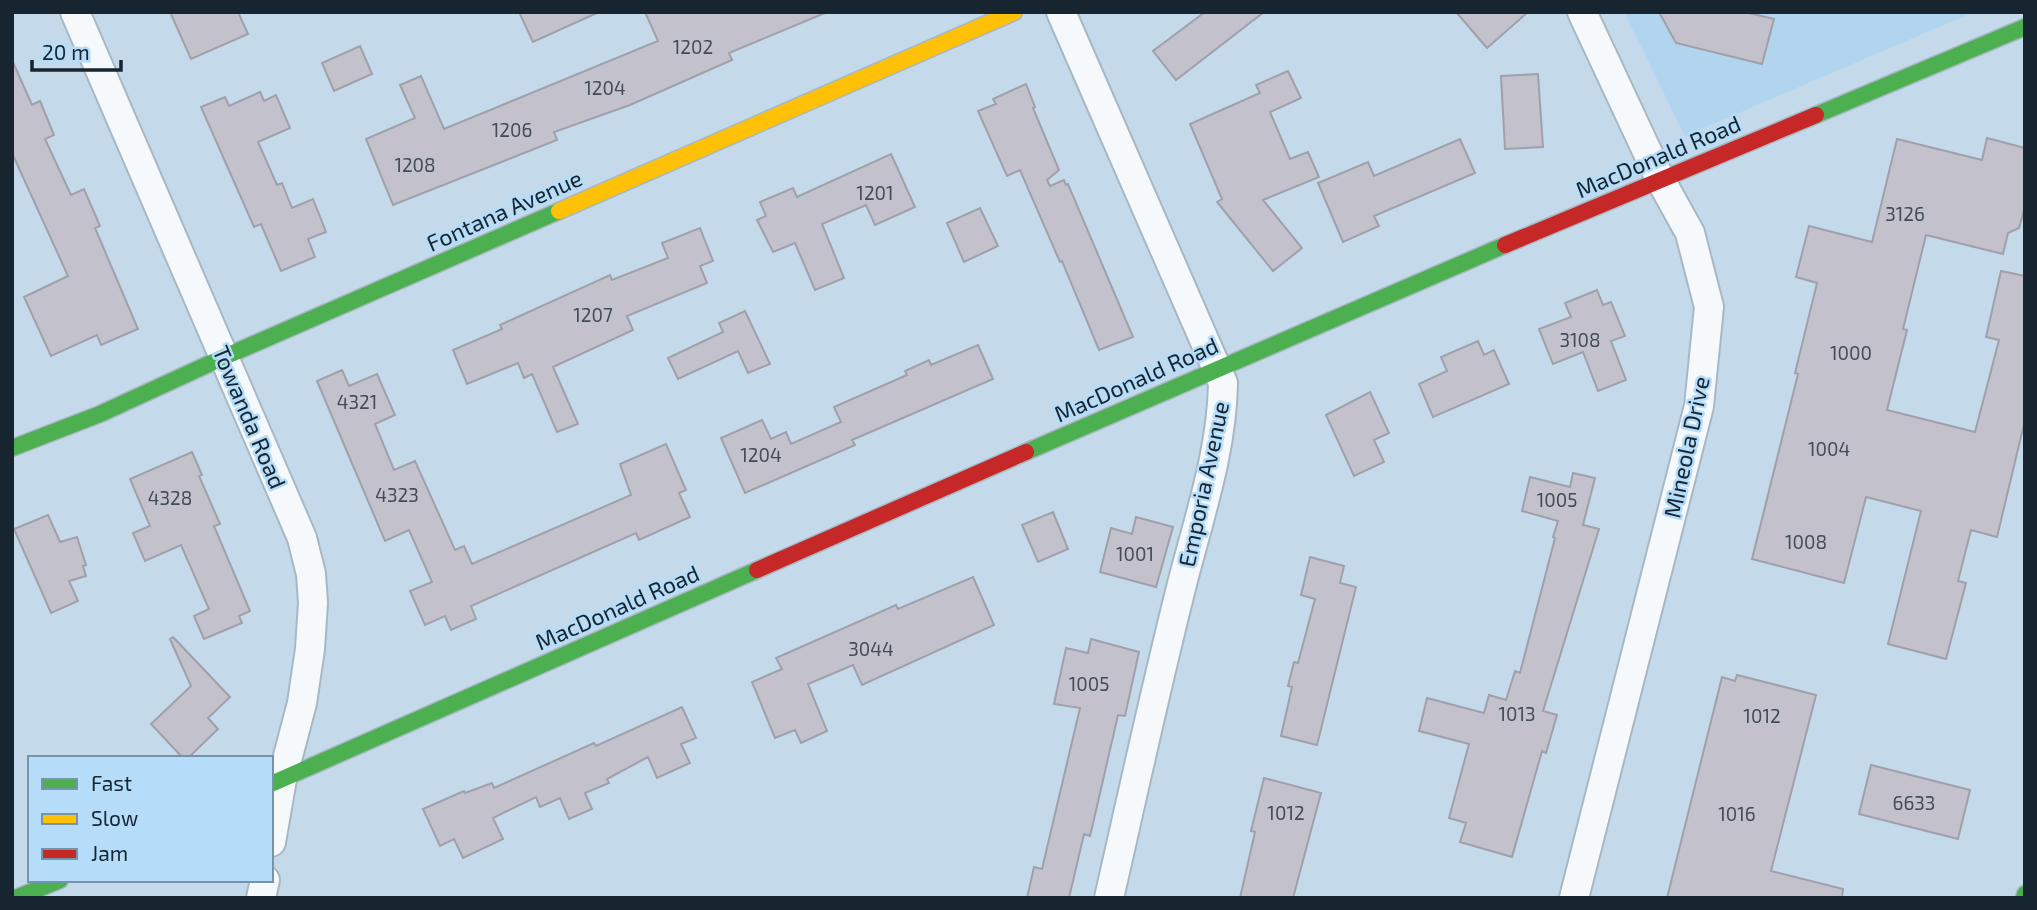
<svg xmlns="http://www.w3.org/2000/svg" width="2037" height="910" font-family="'Exo 2',sans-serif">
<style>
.built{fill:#b2d5ef}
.building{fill:#c3c1cb;stroke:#9fa0aa;stroke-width:2}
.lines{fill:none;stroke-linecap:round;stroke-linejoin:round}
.street-casing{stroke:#a7b8c4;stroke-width:32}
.fast-casing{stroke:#a7b8c4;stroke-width:19}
.slow-casing{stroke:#a7b8c4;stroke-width:19}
.jam-casing{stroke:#a7b8c4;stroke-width:19}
.street{stroke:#f6f9fc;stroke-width:28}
.fast{stroke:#4caf50;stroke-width:16}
.slow{stroke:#ffc107;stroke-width:16}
.jam{stroke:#c62828;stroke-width:16}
.labels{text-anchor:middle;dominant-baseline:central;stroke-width:5;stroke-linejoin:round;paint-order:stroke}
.number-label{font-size:19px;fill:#414c57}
.street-label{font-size:23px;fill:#162530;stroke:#b5dcf9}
</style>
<rect width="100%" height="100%" fill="#c4daea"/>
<path class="built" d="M 1624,12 L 1974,12 L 1685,136 Z"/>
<path class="building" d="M 170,12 L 238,12 L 248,34 L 191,59 Z
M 519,12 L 599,12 L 533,42 Z
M 645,12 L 825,13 L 729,53 L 732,60 L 630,105 L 554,132 L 557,140 L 393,205 L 366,139 L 415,118 L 400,85 L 421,76 L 444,129 L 658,41 Z
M 1205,12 L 1264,12 L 1176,80 L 1153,51 Z
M 1456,12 L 1528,12 L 1487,48 Z
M 1659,12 L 1745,12 L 1774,19 L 1762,64 L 1676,43 Z
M 360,46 L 372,74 L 334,91 L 322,63 Z
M 12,60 L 32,105 L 40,101 L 54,135 L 45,139 L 71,195 L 84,189 L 100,226 L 95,228 L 138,329 L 101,345 L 97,335 L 51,356 L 24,297 L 68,276 L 12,153 Z
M 1288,71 L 1301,98 L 1270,112 L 1290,159 L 1308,152 L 1319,177 L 1263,200 L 1302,248 L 1273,271 L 1217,202 L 1222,199 L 1190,124 L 1260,93 L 1256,85 Z
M 1538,74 L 1543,147 L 1505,149 L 1501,76 Z
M 1026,84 L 1035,107 L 1033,108 L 1059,170 L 1047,180 L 1050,186 L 1064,180 L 1066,185 L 1068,184 L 1133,337 L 1099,350 L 1062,261 L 1060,262 L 1020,170 L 1007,176 L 978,111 L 996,104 L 993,99 Z
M 260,92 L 264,101 L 276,95 L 290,128 L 258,142 L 277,185 L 282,183 L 292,208 L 313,199 L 326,232 L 308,239 L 315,257 L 281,271 L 261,224 L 254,227 L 201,107 L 225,97 L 229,106 Z
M 1987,138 L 2025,148 L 2025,207 L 2019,228 L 2008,233 L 2003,254 L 1926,235 L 1903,329 L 1907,330 L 1887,410 L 1975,432 L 1999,340 L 1986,337 L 2001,271 L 2025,276 L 2025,420 L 1997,537 L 1971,530 L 1958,581 L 1966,583 L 1946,659 L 1888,644 L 1921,511 L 1866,497 L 1844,583 L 1752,559 L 1798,374 L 1795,373 L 1817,283 L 1796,277 L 1809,226 L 1872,242 L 1897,139 L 1982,160 Z
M 1460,139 L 1475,173 L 1374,216 L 1379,226 L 1343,242 L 1318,183 L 1368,162 L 1374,176 Z
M 891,154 L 915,207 L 875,225 L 866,205 L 822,224 L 844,278 L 815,290 L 795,243 L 773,252 L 757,220 L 766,216 L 760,202 L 793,188 L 797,197 Z
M 980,208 L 998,246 L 964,262 L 947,223 Z
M 700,228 L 713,261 L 700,266 L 707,283 L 627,316 L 633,330 L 553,367 L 578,424 L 557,432 L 532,374 L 524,378 L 518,363 L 467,384 L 453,350 L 502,329 L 500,325 L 610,275 L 612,280 L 668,258 L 662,243 Z
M 1597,290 L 1603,305 L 1611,302 L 1625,336 L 1611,341 L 1626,380 L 1598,391 L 1583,352 L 1553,364 L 1539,329 L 1571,317 L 1565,303 Z
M 745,311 L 770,364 L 748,373 L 738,351 L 678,379 L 668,358 L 723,332 L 719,323 Z
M 1478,341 L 1484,355 L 1494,350 L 1509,384 L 1433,417 L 1419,384 L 1447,371 L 1441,357 Z
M 978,345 L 993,379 L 852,440 L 855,445 L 745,493 L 721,438 L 762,420 L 771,439 L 786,432 L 791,444 L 841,422 L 834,407 L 907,375 L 905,371 L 929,360 L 931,365 Z
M 342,370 L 349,386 L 377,374 L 395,415 L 375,424 L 394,470 L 415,461 L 455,550 L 464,546 L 472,564 L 631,495 L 620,464 L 666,444 L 686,490 L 679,493 L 690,517 L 639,540 L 636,533 L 471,606 L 476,619 L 451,630 L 445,616 L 425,625 L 410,591 L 432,582 L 409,530 L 385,541 L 317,381 Z
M 1370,392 L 1389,433 L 1374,440 L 1384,462 L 1354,476 L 1326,415 Z
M 192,452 L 202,475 L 199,476 L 220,524 L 214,526 L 250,611 L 239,616 L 242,623 L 204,639 L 194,616 L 209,609 L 181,545 L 145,561 L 133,533 L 150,526 L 130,479 Z
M 1573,473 L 1595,478 L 1583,525 L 1599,529 L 1543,711 L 1557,715 L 1546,753 L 1542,751 L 1512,857 L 1460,842 L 1466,823 L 1449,818 L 1469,744 L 1419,731 L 1427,698 L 1484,713 L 1489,695 L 1506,700 L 1515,671 L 1520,673 L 1555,538 L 1553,537 L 1558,521 L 1522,511 L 1530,477 L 1570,487 Z
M 1053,512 L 1068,549 L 1038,562 L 1022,525 Z
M 48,515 L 60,542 L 77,537 L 86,565 L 83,566 L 86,576 L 69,581 L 78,601 L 51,613 L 14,529 Z
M 1136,517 L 1173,527 L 1156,587 L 1100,572 L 1111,528 L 1132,534 Z
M 1310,557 L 1344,566 L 1340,583 L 1356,587 L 1317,745 L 1281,736 L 1292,687 L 1288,686 L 1294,662 L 1298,663 L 1315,599 L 1301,595 Z
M 973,577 L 994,625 L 862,685 L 853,665 L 808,684 L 827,731 L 801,743 L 795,730 L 775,738 L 752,682 L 782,669 L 776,658 L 896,605 L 898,609 Z
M 173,637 L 230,697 L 208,718 L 218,729 L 188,758 L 183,758 L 151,724 L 191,686 L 170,639 Z
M 1091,639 L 1139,652 L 1125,716 L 1118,715 L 1092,828 L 1090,836 L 1084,834 L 1069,898 L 1027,898 L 1034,867 L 1042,869 L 1080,708 L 1054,704 L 1066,648 L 1088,653 Z
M 1737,675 L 1816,695 L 1771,871 L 1843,889 L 1842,898 L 1667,898 L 1722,677 L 1735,681 Z
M 682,707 L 696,738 L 681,744 L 690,763 L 657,778 L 648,757 L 607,779 L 609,783 L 585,793 L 592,809 L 569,819 L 560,798 L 540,807 L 536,797 L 493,818 L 503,839 L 463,858 L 454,839 L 440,846 L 423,809 L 464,791 L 465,793 L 492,783 L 494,788 L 594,743 L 596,746 Z
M 1871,765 L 1970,790 L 1958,839 L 1859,814 Z
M 1264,778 L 1321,793 L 1293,898 L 1240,898 L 1255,832 L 1251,831 Z"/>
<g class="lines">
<defs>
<path id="street" d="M 75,12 L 302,538 L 311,574 L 313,603 L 310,649 L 302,703 L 282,779 L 271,842
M 1061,12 L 1223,383 C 1222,455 1196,526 1179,596 C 1154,696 1132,797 1109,898
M 261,898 L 265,880
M 1574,898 L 1699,406 L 1709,307 L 1690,233 L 1660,179 L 1582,12"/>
<path id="fast" d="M 1816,115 L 2025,27
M 12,448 L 100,414 L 224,357 L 559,211
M 1026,452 L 1505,245
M 271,784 L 757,570
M 16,898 L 60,880
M 2024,898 L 2025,894"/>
<path id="slow" d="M 559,211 L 1014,12"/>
<path id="jam" d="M 1505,245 L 1816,115
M 757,570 L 1026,452"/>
</defs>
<use href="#street" class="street-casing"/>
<use href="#fast" class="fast-casing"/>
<use href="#slow" class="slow-casing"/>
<use href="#jam" class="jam-casing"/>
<use href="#street" class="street"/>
<use href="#fast" class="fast"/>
<use href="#slow" class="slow"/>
<use href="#jam" class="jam"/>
</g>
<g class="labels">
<g class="number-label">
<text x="693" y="46">1202</text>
<text x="605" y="87">1204</text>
<text x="512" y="129">1206</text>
<text x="415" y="164">1208</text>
<text x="875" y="192">1201</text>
<text x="1905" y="213">3126</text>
<text x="593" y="314">1207</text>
<text x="1580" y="339">3108</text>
<text x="1851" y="352">1000</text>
<text x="357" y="401">4321</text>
<text x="1829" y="448">1004</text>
<text x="761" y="454">1204</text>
<text x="397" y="494">4323</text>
<text x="170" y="497">4328</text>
<text x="1557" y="499">1005</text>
<text x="1806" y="541">1008</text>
<text x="1135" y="553">1001</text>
<text x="871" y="648">3044</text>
<text x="1089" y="683">1005</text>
<text x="1517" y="713">1013</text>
<text x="1762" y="715">1012</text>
<text x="1914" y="802">6633</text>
<text x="1286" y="812">1012</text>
<text x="1737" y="813">1016</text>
</g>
<g class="street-label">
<text transform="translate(1658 156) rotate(-23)">MacDonald Road</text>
<text transform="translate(504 210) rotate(-24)">Fontana Avenue</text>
<text transform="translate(1136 379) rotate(-24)">MacDonald Road</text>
<text transform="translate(250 417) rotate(67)">Towanda Road</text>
<text transform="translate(1686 447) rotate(-78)">Mineola Drive</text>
<text transform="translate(1203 484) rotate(-78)">Emporia Avenue</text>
<text transform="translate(617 607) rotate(-24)">MacDonald Road</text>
</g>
</g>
<rect width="2037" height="910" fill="none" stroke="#162530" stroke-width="28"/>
<rect x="28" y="756" width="245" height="126" fill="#b5dcf9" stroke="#7593a9" stroke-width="2"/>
<rect x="42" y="779" width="35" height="10" fill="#4caf50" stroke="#7593a9" stroke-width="2"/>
<text x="91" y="791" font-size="21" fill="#162530">Fast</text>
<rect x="42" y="814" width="35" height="10" fill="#ffc107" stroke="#7593a9" stroke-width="2"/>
<text x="91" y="826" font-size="21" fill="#162530">Slow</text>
<rect x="42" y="849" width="35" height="10" fill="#c62828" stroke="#7593a9" stroke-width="2"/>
<text x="91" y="861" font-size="21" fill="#162530">Jam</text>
<path d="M32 60v10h89v-10" fill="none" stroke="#162530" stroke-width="3.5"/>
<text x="42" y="60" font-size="21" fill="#162530" stroke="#b5dcf9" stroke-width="5" paint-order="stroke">20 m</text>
</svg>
